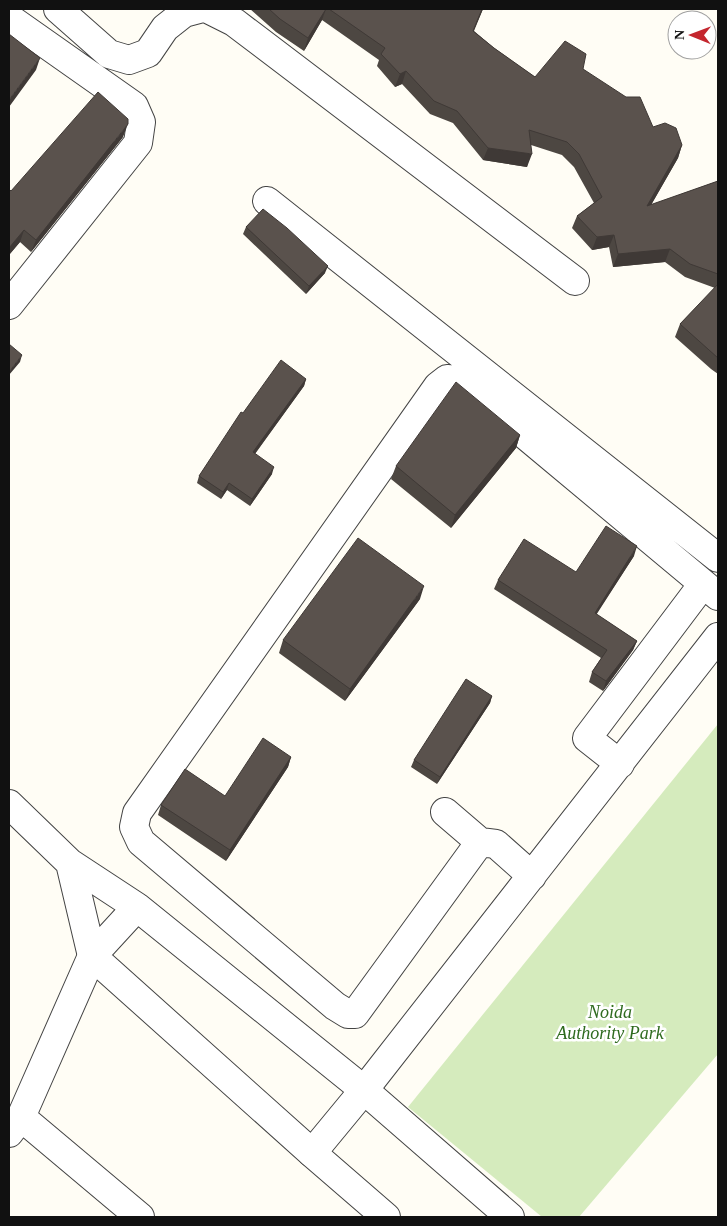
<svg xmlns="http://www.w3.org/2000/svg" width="727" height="1226" font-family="Georgia,serif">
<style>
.green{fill:#d5ebbd}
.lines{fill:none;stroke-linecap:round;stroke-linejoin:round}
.minor-casing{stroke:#444;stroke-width:30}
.tertiary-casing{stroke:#444;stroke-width:30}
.minor{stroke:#fff;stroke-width:28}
.tertiary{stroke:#fff;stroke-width:28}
.wall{fill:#4d4742}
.shaded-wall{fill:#3f3936}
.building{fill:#5a524d;stroke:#3f3936}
.labels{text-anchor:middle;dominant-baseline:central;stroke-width:5;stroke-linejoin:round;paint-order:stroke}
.park-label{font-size:18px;font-style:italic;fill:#2f6b1f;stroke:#fff}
</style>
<rect width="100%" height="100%" fill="#fffdf5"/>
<path class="green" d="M 718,724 L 718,1054 L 579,1217 L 542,1217 L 408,1107 Z"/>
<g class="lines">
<defs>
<path id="minor" d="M 58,9 L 109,54 L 129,60 L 148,53 L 165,28 L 184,13 L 199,9
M 208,9 L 234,22 L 575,281
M 9,18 L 134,106 L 141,122 L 138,143 L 9,305
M 267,201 L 718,558
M 620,764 L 587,738 L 703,584
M 445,812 L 480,842
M 532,876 L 496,844 L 480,842 L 355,1014 L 348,1014 L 335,1006 L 141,842 L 134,827 L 137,813 L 438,386 L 447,379 L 459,380 L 718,596
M 21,1117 L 140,1217
M 9,1133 L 21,1117 L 92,956
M 312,1153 L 364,1090 L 718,637"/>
<path id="tertiary" d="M 9,804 L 70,863 L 137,907 L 364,1090 L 510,1217
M 70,863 L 92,956 L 312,1153 L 386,1217
M 92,956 L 137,907"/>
</defs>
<use href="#minor" class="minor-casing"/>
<use href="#tertiary" class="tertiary-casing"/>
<use href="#minor" class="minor"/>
<use href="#tertiary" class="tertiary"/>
</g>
<path class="wall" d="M 250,9 L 483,9 L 474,31 L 494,48 L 535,77 L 583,69 L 653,127 L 682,145 L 678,158 L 651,205 L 718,181 L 718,374 L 711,369 L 675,337 L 680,324 L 715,288 L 685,277 L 665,262 L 613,267 L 609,247 L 592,250 L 572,228 L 577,216 L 594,203 L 574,167 L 562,155 L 531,145 L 527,167 L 483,160 L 453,123 L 430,114 L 402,84 L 395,87 L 377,66 L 379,60 L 322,20 L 304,51 L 276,32 Z
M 123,137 L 31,252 L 20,242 L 9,255 L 9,189 L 11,191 Z
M 246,227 L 325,273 L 306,294 L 243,234 Z
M 306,379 L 304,386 L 255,454 L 272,474 L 250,506 L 227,490 L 221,499 L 197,483 L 199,476 L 243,413 Z
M 520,435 L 516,448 L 451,528 L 391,479 L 396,466 Z
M 634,556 L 596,614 L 637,641 L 633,650 L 603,691 L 589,682 L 592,672 L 601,658 L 494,589 L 498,580 L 576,572 Z
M 420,599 L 345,701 L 279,653 L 283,640 Z
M 492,696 L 490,703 L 437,784 L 411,767 L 414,760 Z
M 291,757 L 288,767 L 226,861 L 158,815 L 161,805 L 225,796 Z"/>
<path class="shaded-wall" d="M 326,9 L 322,20 L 304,51 L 308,38 Z
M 482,9 L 483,9 L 468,43 L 473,31 Z
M 40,58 L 36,70 L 9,107 L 9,100 Z
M 406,71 L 402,84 L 395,87 L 400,74 Z
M 128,124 L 123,137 L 31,252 L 36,240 Z
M 682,145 L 678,158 L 643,219 L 647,206 Z
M 488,148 L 532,154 L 527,167 L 483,160 Z
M 24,230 L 20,242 L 9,255 L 9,248 Z
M 614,235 L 609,247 L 592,250 L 597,237 Z
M 670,249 L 665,262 L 613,267 L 618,254 Z
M 328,266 L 325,273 L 306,294 L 309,286 Z
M 22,355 L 20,362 L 9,375 L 9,372 Z
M 306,379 L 304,386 L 251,459 L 253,452 Z
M 520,435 L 516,448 L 451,528 L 455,515 Z
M 274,467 L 272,474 L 250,506 L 252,499 Z
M 229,483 L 227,490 L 221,499 L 223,492 Z
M 637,546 L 634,556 L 591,623 L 595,613 Z
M 424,586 L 420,599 L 345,701 L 350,689 Z
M 637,641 L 633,650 L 603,691 L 606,681 Z
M 492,696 L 490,703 L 437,784 L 440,777 Z
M 291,757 L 288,767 L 226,861 L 230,850 Z"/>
<path class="building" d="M 269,9 L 326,9 L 308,38 L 280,19 Z
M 329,9 L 482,9 L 473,31 L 494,48 L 535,77 L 565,41 L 586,54 L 583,69 L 626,97 L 640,97 L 653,127 L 665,123 L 676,128 L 682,145 L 647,206 L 718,181 L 718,274 L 690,264 L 670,249 L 618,254 L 614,235 L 597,237 L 577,216 L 602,197 L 579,154 L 567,142 L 529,130 L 532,154 L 488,148 L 457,111 L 434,101 L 406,71 L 400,74 L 381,54 L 385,48 Z
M 9,34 L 40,58 L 9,100 Z
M 98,92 L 128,119 L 128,124 L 36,240 L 24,230 L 9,248 L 9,189 L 11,191 Z
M 263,209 L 287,228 L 328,266 L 309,286 L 246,227 Z
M 718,284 L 718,358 L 680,324 Z
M 9,344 L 22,355 L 9,372 Z
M 281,360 L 306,379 L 253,452 L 274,467 L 252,499 L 229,483 L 223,492 L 199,476 L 241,412 L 243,413 Z
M 456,382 L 520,435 L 455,515 L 396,466 Z
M 606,526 L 637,546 L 595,613 L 637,641 L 606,681 L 592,672 L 607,650 L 498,580 L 524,539 L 576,572 Z
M 358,538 L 424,586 L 350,689 L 283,640 Z
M 466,679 L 492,696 L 440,777 L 414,760 Z
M 263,738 L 291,757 L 230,850 L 161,805 L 185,769 L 225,796 Z"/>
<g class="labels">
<g class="park-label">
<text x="610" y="1012">Noida<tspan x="610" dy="21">Authority Park</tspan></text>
</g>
</g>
<rect width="727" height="1226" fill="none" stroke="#111111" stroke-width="20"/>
<g transform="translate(692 35) rotate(271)"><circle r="24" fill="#ffffff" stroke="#a0a0a0"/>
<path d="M0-4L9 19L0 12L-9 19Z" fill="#c4262e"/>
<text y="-8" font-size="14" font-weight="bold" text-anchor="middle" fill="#111111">N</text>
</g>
</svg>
